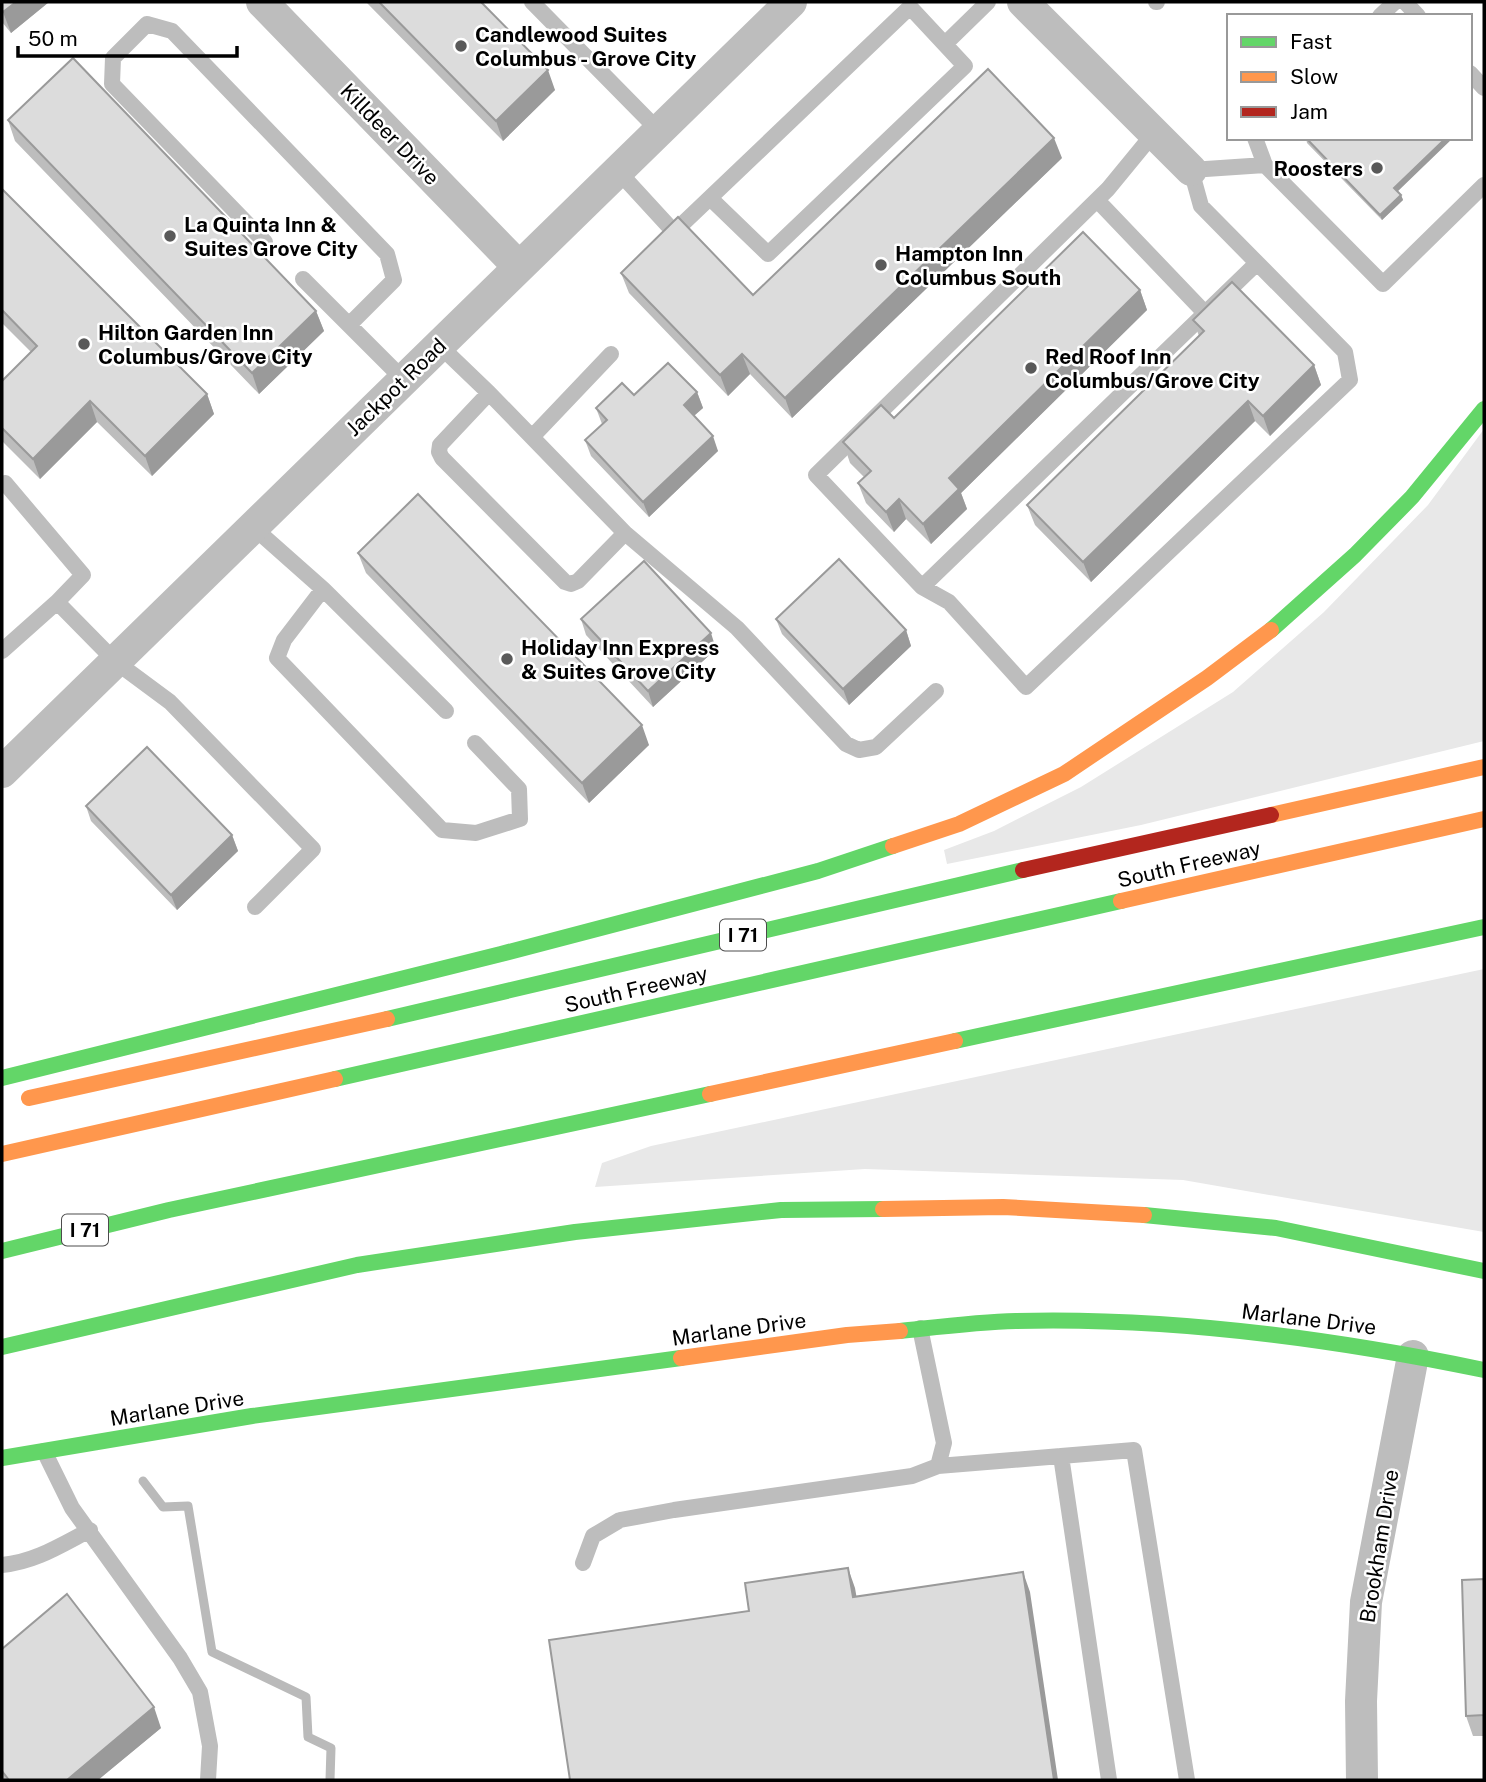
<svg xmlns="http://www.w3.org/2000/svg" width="1486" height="1782" font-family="'Public Sans',sans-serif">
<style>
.green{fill:#e8e8e8}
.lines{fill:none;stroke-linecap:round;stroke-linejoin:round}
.stream{stroke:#bababa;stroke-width:9}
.lane{stroke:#bdbdbd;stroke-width:16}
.street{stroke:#bdbdbd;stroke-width:32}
.fast{stroke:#63d668;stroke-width:16}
.slow{stroke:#ff974d;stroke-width:16}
.jam{stroke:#b3261e;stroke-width:16}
.wall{fill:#bdbdbd}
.shaded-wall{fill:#9a9a9a}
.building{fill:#dcdcdc;stroke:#9a9a9a;stroke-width:2}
.poi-dot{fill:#595959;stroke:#fff;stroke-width:2.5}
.labels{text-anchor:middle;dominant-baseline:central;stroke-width:5;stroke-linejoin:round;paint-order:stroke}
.shield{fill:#fff;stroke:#4c4c4c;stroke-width:2}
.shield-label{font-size:19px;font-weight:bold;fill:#000}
.poi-label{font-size:21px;font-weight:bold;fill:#000;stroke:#fff;text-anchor:start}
.street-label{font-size:21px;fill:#000;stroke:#fff}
</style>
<rect width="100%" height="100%" fill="#fff"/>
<path class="green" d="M 1484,429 L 1484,741 L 1141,825 L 947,864 L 944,850 L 994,831 L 1081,787 L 1233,692 L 1324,612 L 1428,505 Z
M 1484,969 L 1484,1232 L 1183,1180 L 865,1169 L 595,1187 L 602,1163 L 651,1146 Z"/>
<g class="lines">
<path class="stream" d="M 143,1481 L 163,1507 L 188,1506 L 212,1652 L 306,1697 L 308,1737 L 331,1748 L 330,1780"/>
<path class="lane" d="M 532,2 L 659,131
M 1156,2 L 1157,2
M 1405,2 L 1418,16
M 1380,16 L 1395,2
M 945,44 L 988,2
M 1470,73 L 1484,88
M 1154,133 L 1108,189 L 816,475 L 922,587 L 949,602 L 1026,687 L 1350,380 L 1345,352 L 1201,206 L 1191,170 L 1265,165
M 1255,138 L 1265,165 L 1383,284 L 1484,185
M 618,171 L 674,232 L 910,7 L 965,66 L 768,254 L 710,198
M 1097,200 L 1205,313
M 265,242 L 112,84 L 113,58 L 147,24 L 172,31 L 387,254 L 394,280 L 349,325
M 303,279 L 404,380
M 439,345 L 489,393 L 625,533 L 737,628 L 846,744 L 859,750 L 876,747 L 936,691
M 489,393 L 440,445 L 439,452 L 442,458 L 565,582 L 571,584 L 578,581 L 625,533
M 532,437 L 611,354
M 5,483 L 83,575 L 57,602
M 253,527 L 323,589 L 446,711
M 922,587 L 1256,264
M 323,589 L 284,640 L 277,658 L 442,830 L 476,833 L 520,819 L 519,789 L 475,743
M 2,651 L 57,602 L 116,662 L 170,702 L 313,849 L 255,907
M 44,1451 L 72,1508 L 180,1658 L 200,1692 L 210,1746 L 208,1780
M 938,1466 L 1061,1456
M 583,1563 L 593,1536 L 620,1520 L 674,1510 L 912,1476 L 938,1466 L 944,1443 L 920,1328
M 2,1565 C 35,1562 61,1545 90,1530
M 1109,1780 L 1061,1456 L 1134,1450 L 1187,1780"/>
<path class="street" d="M 262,2 L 519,267
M 1023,2 L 1191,170
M 2,772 L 791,2
M 1362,1780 L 1361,1701 L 1366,1602 L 1413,1356"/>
<path class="fast" d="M 1271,630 L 1355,555 L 1412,497 L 1484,409
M 387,1019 L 1023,870
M 955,1041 L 1484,927
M 2,1078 L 501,954 L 818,871 L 893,846
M 335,1079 L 1121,901
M 1144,1215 L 1276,1228 L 1484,1271
M 2,1251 L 169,1210 L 710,1094
M 900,1331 C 938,1327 977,1322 1016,1321 C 1173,1317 1330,1338 1484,1370
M 2,1347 L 357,1265 L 575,1232 L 781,1210 L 883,1209
M 2,1458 L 252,1416 L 681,1358"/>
<path class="slow" d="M 1271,815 L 1484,767
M 893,846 L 959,824 L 1064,774 L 1207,678 L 1271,630
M 1121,901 L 1484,819
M 710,1094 L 955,1041
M 29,1098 L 387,1019
M 2,1154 L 335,1079
M 883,1209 L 1003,1207 L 1144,1215
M 681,1358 L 847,1335 L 900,1331"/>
<path class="jam" d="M 1023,870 L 1271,815"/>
</g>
<path class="wall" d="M 2,2 L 49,2 L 11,33 L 2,22 Z
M 366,2 L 481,2 L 555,90 L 503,141 Z
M 8,120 L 316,311 L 324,331 L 259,394 L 15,141 Z
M 1306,138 L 1398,192 L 1401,195 L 1403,200 L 1382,220 L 1307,143 Z
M 1062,158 L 792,418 L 750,374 L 728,396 L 629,293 L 621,273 L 753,295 Z
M 2,189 L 207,394 L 214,414 L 152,476 L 97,422 L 40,479 L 2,441 L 2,381 L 31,352 L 2,323 Z
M 1140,290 L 1147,310 L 961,493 L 967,509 L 931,544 L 906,519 L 894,532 L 866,503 L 858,483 L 864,477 L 850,463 L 843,442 L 894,418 Z
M 1193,320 L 1314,365 L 1321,385 L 1270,436 L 1255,421 L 1091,582 L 1035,525 L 1027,505 L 1199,336 Z
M 697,392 L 703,408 L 694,416 L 718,451 L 649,517 L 591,456 L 585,440 L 602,424 L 596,408 Z
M 358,553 L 649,745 L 589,803 L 366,573 Z
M 581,619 L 716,649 L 653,707 L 586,635 Z
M 776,619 L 906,630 L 911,646 L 849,705 L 782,634 Z
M 86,806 L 232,835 L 238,851 L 177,910 L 91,821 Z
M 1484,1579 L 1484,1736 L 1473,1736 L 1466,1716 Z
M 2,1649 L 161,1728 L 98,1780 L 2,1780 Z"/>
<path class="shaded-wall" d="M 16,2 L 49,2 L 11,33 L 3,12 Z
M 548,70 L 555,90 L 503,141 L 496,121 Z
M 1054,138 L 1062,158 L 792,418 L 785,398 Z
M 1446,138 L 1453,138 L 1396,193 L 1394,188 Z
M 1401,195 L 1403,200 L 1382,220 L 1380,215 Z
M 1140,290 L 1147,310 L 961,493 L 967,509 L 931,544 L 923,524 L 949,478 Z
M 316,311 L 324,331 L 259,394 L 252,373 Z
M 742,354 L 750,374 L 728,396 L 720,375 Z
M 1314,365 L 1321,385 L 1270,436 L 1263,416 Z
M 697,392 L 703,408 L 689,420 L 684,405 Z
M 207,394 L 214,414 L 152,476 L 145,456 Z
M 90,401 L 97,422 L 40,479 L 33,459 Z
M 1248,401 L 1255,421 L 1091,582 L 1083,562 Z
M 713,436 L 718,451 L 649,517 L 643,502 Z
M 899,499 L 906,519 L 894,532 L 886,512 Z
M 906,630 L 911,646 L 849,705 L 843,689 Z
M 711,633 L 716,649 L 653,707 L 648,691 Z
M 642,725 L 649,745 L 589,803 L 582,783 Z
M 232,835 L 238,851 L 177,910 L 171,895 Z
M 848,1568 L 855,1588 L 860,1617 L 853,1597 Z
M 1023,1572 L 1030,1592 L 1058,1780 L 1054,1780 Z
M 154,1707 L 161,1728 L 98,1780 L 67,1780 Z"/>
<path class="building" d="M 2,2 L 16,2 L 3,12 L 2,10 Z
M 379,2 L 481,2 L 548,70 L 496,121 Z
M 73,58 L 316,311 L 252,373 L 8,120 Z
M 988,69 L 1054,138 L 785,398 L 742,354 L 720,375 L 621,273 L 678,217 L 753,295 Z
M 1306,138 L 1446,138 L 1394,188 L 1401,195 L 1380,215 Z
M 2,189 L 207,394 L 145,456 L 90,401 L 33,459 L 2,428 L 2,381 L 37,346 L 2,310 Z
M 1083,232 L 1140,290 L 949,478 L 959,489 L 923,524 L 899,499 L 886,512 L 858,483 L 871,471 L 843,442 L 881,405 L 894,418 Z
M 1232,282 L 1314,365 L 1263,416 L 1248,401 L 1083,562 L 1027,505 L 1204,331 L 1193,320 Z
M 668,363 L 697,392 L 684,405 L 713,436 L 643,502 L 585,440 L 607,420 L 596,408 L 622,383 L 634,395 Z
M 418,494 L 642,725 L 582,783 L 358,553 Z
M 839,559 L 906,630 L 843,689 L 776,619 Z
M 644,561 L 711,633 L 648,691 L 581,619 Z
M 147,747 L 232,835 L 171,895 L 86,806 Z
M 848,1568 L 853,1597 L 1023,1572 L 1054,1780 L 570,1780 L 549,1640 L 749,1611 L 745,1583 Z
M 1484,1579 L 1484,1715 L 1466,1716 L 1462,1580 Z
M 67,1594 L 154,1707 L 67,1780 L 9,1780 L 2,1771 L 2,1649 Z"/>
<g class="poi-dot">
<circle cx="461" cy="46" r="7"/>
<circle cx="1377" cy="168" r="7"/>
<circle cx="170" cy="236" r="7"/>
<circle cx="881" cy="265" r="7"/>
<circle cx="84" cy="344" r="7"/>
<circle cx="1031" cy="368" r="7"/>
<circle cx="507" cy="659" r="7"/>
</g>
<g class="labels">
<g class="shield">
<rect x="720" y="919.5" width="46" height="31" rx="5"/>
<rect x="62" y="1214.5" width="46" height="31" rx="5"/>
</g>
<g class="shield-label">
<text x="743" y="935">I 71</text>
<text x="85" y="1230">I 71</text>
</g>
<g class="poi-label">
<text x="475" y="34">Candlewood Suites<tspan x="475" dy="24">Columbus - Grove City</tspan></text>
<text x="1363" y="168" text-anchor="end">Roosters</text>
<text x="184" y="224">La Quinta Inn &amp;<tspan x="184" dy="24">Suites Grove City</tspan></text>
<text x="895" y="253">Hampton Inn<tspan x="895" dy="24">Columbus South</tspan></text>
<text x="98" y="332">Hilton Garden Inn<tspan x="98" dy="24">Columbus/Grove City</tspan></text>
<text x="1045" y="356">Red Roof Inn<tspan x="1045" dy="24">Columbus/Grove City</tspan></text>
<text x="521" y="647">Holiday Inn Express<tspan x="521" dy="24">&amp; Suites Grove City</tspan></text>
</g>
<g class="street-label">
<text transform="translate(390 134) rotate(46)">Killdeer Drive</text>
<text transform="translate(396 387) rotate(-44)">Jackpot Road</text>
<text transform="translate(1189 864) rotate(-13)">South Freeway</text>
<text transform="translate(636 989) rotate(-13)">South Freeway</text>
<text transform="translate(1309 1319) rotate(7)">Marlane Drive</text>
<text transform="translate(739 1329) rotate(-8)">Marlane Drive</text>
<text transform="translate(177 1408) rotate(-9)">Marlane Drive</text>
<text transform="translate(1379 1546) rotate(-81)">Brookham Drive</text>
</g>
</g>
<rect width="1486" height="1782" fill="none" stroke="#000000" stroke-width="7"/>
<rect x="1227" y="14" width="245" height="126" fill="#ffffff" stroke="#999999" stroke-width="2"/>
<rect x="1241" y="37" width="35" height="10" fill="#63d668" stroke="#999999" stroke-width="2"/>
<text x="1290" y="49" font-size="21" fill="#000000">Fast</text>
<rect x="1241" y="72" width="35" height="10" fill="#ff974d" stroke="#999999" stroke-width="2"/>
<text x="1290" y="84" font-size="21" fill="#000000">Slow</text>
<rect x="1241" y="107" width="35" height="10" fill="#b3261e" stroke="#999999" stroke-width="2"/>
<text x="1290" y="119" font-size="21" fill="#000000">Jam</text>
<path d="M18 46v10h219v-10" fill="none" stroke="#000000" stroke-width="3.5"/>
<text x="28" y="46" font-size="21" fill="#000000" stroke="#ffffff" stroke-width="5" paint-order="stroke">50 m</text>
</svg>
